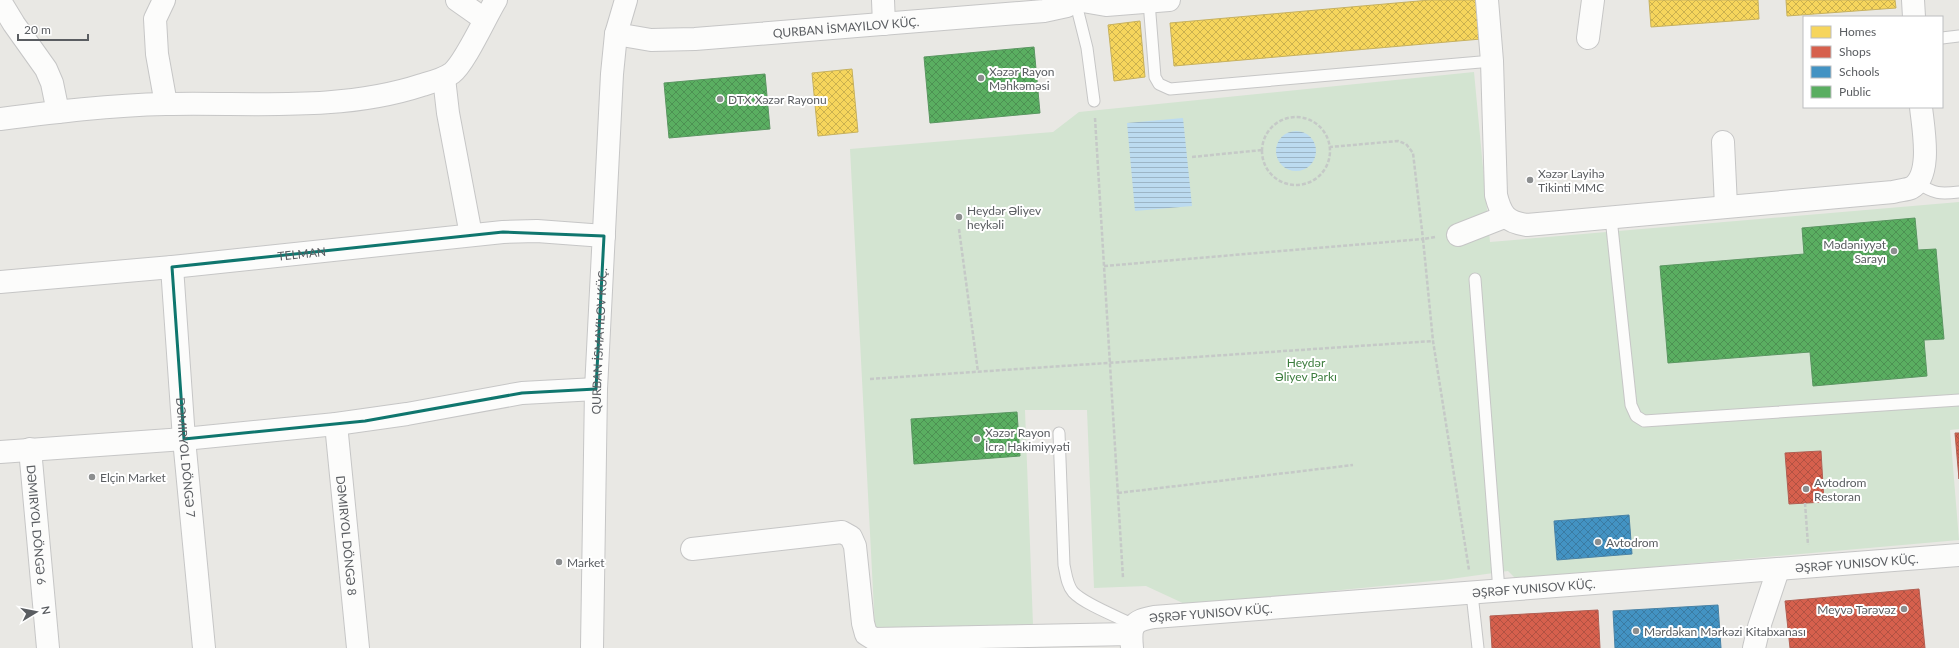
<svg xmlns="http://www.w3.org/2000/svg" width="1959" height="648" font-family="Lato,sans-serif">
<style>
.green{fill:#d3e4d1}
.water{fill:url(#water-rules)}
.homes{fill:url(#homes-cross-hatch);stroke:#c7b15e}
.shops{fill:url(#shops-cross-hatch);stroke:#b15f53}
.schools{fill:url(#schools-cross-hatch);stroke:#4a83a6}
.public{fill:url(#public-cross-hatch);stroke:#5a9661}
.lines{fill:none;stroke-linecap:round;stroke-linejoin:round}
.lane-casing{stroke:#c6c6c6;stroke-width:13}
.street-casing{stroke:#c6c6c6;stroke-width:24}
.path{stroke:#c5c9c7;stroke-width:2.5;stroke-dasharray:4 2;stroke-linecap:butt}
.lane{stroke:#fcfcfb;stroke-width:11}
.street{stroke:#fcfcfb;stroke-width:22}
.marked{fill:none;stroke:#0f766e;stroke-width:3;stroke-linejoin:round}
.poi-dot{fill:#8c8e8f;stroke:#fff;stroke-width:1.5}
.labels{text-anchor:middle;dominant-baseline:central;stroke-width:4;stroke-linejoin:round;paint-order:stroke}
.street-label{font-size:12px;fill:#5a5d61;stroke:#fff}
.poi-label{font-size:12px;fill:#5a5d61;stroke:#fff;text-anchor:start}
.park-label{font-size:12px;fill:#3d7d3e;stroke:#fff}
</style>
<defs>
<pattern id="water-rules" width="6" height="5" patternUnits="userSpaceOnUse"><rect width="6" height="5" fill="#bcdbf0"/><path d="M0 2.5h6" fill="none" stroke="#9cb5c6"/></pattern>
<pattern id="homes-cross-hatch" width="8" height="8" patternUnits="userSpaceOnUse"><rect width="8" height="8" fill="#f6d55c"/><path d="M0 0l8 8M0 8l8-8" fill="none" stroke="#cab04f"/></pattern>
<pattern id="shops-cross-hatch" width="8" height="8" patternUnits="userSpaceOnUse"><rect width="8" height="8" fill="#d6604d"/><path d="M0 0l8 8M0 8l8-8" fill="none" stroke="#b15243"/></pattern>
<pattern id="schools-cross-hatch" width="8" height="8" patternUnits="userSpaceOnUse"><rect width="8" height="8" fill="#4393c3"/><path d="M0 0l8 8M0 8l8-8" fill="none" stroke="#3b7ba2"/></pattern>
<pattern id="public-cross-hatch" width="8" height="8" patternUnits="userSpaceOnUse"><rect width="8" height="8" fill="#5aae61"/><path d="M0 0l8 8M0 8l8-8" fill="none" stroke="#4d9153"/></pattern>
</defs>
<rect width="100%" height="100%" fill="#e9e8e4"/>
<path class="green" d="M 1474,72 L 1490,242 L 1959,202 L 1959,429 L 1950,430 L 1959,540 L 1516,579 L 1508,571 L 1443,580 L 1187,605 L 1146,586 L 1094,588 L 1087,410 L 1025,410 L 1033,625 L 875,629 L 850,149 L 1053,132 L 1079,112 Z"/>
<path class="water" d="M 1183,118 L 1192,206 L 1135,211 L 1127,123 Z
M1276 151a20 20 0 1 1 40 0a20 20 0 1 1-40 0Z"/>
<path class="homes" d="M 1430,0 L 1477,0 L 1481,39 L 1174,66 L 1170,23 Z
M 1649,0 L 1758,0 L 1759,19 L 1651,27 Z
M 1786,0 L 1895,0 L 1896,8 L 1787,16 Z
M 1140,21 L 1145,77 L 1114,81 L 1108,25 Z
M 852,69 L 858,132 L 818,136 L 812,73 Z"/>
<path class="shops" d="M 1955,433 L 1959,433 L 1959,479 Z
M 1821,451 L 1824,502 L 1789,504 L 1785,453 Z
M 1919,589 L 1925,648 L 1790,648 L 1785,601 Z
M 1598,610 L 1600,648 L 1492,648 L 1490,616 Z"/>
<path class="schools" d="M 1629,515 L 1632,554 L 1557,560 L 1554,521 Z
M 1718,605 L 1721,648 L 1615,648 L 1613,611 Z"/>
<path class="public" d="M 1034,47 L 1040,113 L 930,123 L 924,57 Z
M 765,74 L 770,129 L 669,138 L 664,83 Z
M 1915,218 L 1918,250 L 1936,249 L 1944,339 L 1924,340 L 1927,376 L 1813,386 L 1810,352 L 1668,363 L 1660,266 L 1804,254 L 1802,228 Z
M 1017,412 L 1020,456 L 914,464 L 911,419 Z"/>
<g class="lines">
<defs>
<path id="lane" d="M 1075,0 L 1087,48 L 1094,101
M 1149,2 L 1155,77 L 1159,84 L 1170,89 L 1492,61
M 1942,38 L 1959,36
M 1918,183 C 1934,194 1940,194 1959,192
M 1611,218 L 1631,405 L 1636,416 L 1644,421 L 1959,400
M 1475,279 L 1499,591
M 1059,433 L 1064,565 C 1066,574 1067,585 1073,592 C 1084,604 1118,617 1134,625
M 1472,594 L 1478,648"/>
<g id="street">
<path d="M 164,0 L 155,19 L 157,54 L 166,104"/>
<path d="M 457,0 L 484,19"/>
<path d="M 883,0 L 884,24"/>
<path d="M 1077,0 L 1106,5 L 1169,0"/>
<path d="M 1487,0 L 1492,61 L 1496,195 C 1501,215 1506,222 1527,225 L 1893,192 C 1899,190 1906,190 1911,188 C 1933,176 1923,128 1921,107"/>
<path d="M 1913,0 L 1914,17"/>
<path d="M 0,1 L 14,24 L 46,69 L 52,83 L 58,112"/>
<path id="s1" d="M 616,34 L 651,40 L 695,39 L 1044,11 L 1067,6 L 1074,0"/>
<path d="M 1588,38 L 1593,0"/>
<path d="M 444,78 L 448,113 L 471,235"/>
<path d="M 0,119 C 55,112 110,105 166,104 C 251,102 340,112 422,85 C 432,82 444,79 452,73 C 465,63 486,16 496,0"/>
<path d="M 1723,142 L 1726,206"/>
<path d="M 1458,235 L 1504,217"/>
<path id="s2" d="M 172,267 L 184,439 L 204,648"/>
<path id="s3" d="M 0,282 L 172,267 L 503,232 L 537,231 L 604,236"/>
<path id="s4" d="M 336,424 L 358,648"/>
<path id="s5" d="M 30,449 L 48,648"/>
<path d="M 0,452 L 184,439 L 336,424 L 407,414 L 522,393 L 596,389"/>
<path d="M 692,549 L 842,532 L 851,537 L 855,546 L 863,623 L 866,634 L 874,639 L 1131,634"/>
<path id="s6" d="M 592,648 L 596,389 L 612,74 L 616,34 L 626,0"/>
<path id="s7" d="M 1132,648 C 1130,626 1132,621 1154,617 L 1959,555"/>
<path d="M 1754,648 L 1759,627 L 1778,570"/>
</g>
</defs>
<use href="#lane" class="lane-casing"/>
<use href="#street" class="street-casing"/>
<path class="path" d="M1262 151a34 34 0 1 1 68 0a34 34 0 1 1-68 0Z
M 1095,118 L 1123,578
M 1192,157 L 1262,150
M 959,229 L 978,372
M 1435,237 L 1423,239 L 1433,341 L 1469,570
M 1104,266 L 1423,239 L 1413,153 L 1406,144 L 1398,141 L 1330,147
M 870,379 L 1433,341
M 1118,493 L 1353,465
M 1805,503 L 1808,545"/>
<use href="#lane" class="lane"/>
<use href="#street" class="street"/>
</g>
<path class="marked" d="M 503,232 L 604,236 L 596,389 L 522,393 L 365,421 L 184,439 L 172,267 Z"/>
<g class="poi-dot">
<circle cx="981" cy="78" r="4"/>
<circle cx="720" cy="99" r="4"/>
<circle cx="1530" cy="180" r="4"/>
<circle cx="959" cy="217" r="4"/>
<circle cx="1894" cy="251" r="4"/>
<circle cx="977" cy="439" r="4"/>
<circle cx="92" cy="477" r="4"/>
<circle cx="1806" cy="489" r="4"/>
<circle cx="1598" cy="542" r="4"/>
<circle cx="559" cy="562" r="4"/>
<circle cx="1904" cy="609" r="4"/>
<circle cx="1636" cy="631" r="4"/>
</g>
<g class="labels">
<g class="street-label">
<text stroke="none"><textPath href="#s1" startOffset="231">QURBAN İSMAYILOV KÜÇ.</textPath></text>
<text stroke="none"><textPath href="#s3" startOffset="303">TELMAN</textPath></text>
<text stroke="none"><textPath href="#s6" startOffset="307">QURBAN İSMAYILOV KÜÇ.</textPath></text>
<text stroke="none"><textPath href="#s2" startOffset="191">DƏMIRYOL DÖNGƏ 7</textPath></text>
<text stroke="none"><textPath href="#s5" startOffset="76">DƏMIRYOL DÖNGƏ 6</textPath></text>
<text stroke="none"><textPath href="#s4" startOffset="112">DƏMIRYOL DÖNGƏ 8</textPath></text>
<text stroke="none"><textPath href="#s7" startOffset="750">ƏŞRƏF YUNISOV KÜÇ.</textPath></text>
<text stroke="none"><textPath href="#s7" startOffset="426">ƏŞRƏF YUNISOV KÜÇ.</textPath></text>
<text stroke="none"><textPath href="#s7" startOffset="102">ƏŞRƏF YUNISOV KÜÇ.</textPath></text>
</g>
<g class="poi-label">
<text x="989" y="71">Xəzər Rayon<tspan x="989" dy="14">Məhkəməsi</tspan></text>
<text x="728" y="99">DTX Xəzər Rayonu</text>
<text x="1538" y="173">Xəzər Layihə<tspan x="1538" dy="14">Tikinti MMC</tspan></text>
<text x="967" y="210">Heydər Əliyev<tspan x="967" dy="14">heykəli</tspan></text>
<text x="1886" y="244" text-anchor="end">Mədəniyyət<tspan x="1886" dy="14">Sarayı</tspan></text>
<text x="985" y="432">Xəzər Rayon<tspan x="985" dy="14">İcra Hakimiyyəti</tspan></text>
<text x="100" y="477">Elçin Market</text>
<text x="1814" y="482">Avtodrom<tspan x="1814" dy="14">Restoran</tspan></text>
<text x="1606" y="542">Avtodrom</text>
<text x="567" y="562">Market</text>
<text x="1896" y="609" text-anchor="end">Meyvə Tərəvəz</text>
<text x="1644" y="631">Mərdəkan Mərkəzi Kitabxanası</text>
</g>
<g class="park-label">
<text x="1306" y="362">Heydər<tspan x="1306" dy="14">Əliyev Parkı</tspan></text>
</g>
</g>
<rect x="1803" y="16" width="140" height="92" fill="#ffffff" stroke="#bdbec0"/>
<rect x="1811" y="26" width="20" height="12" fill="#f6d55c" stroke="#bdbec0"/>
<text x="1839" y="36" font-size="12" fill="#5a5d61">Homes</text>
<rect x="1811" y="46" width="20" height="12" fill="#d6604d" stroke="#bdbec0"/>
<text x="1839" y="56" font-size="12" fill="#5a5d61">Shops</text>
<rect x="1811" y="66" width="20" height="12" fill="#4393c3" stroke="#bdbec0"/>
<text x="1839" y="76" font-size="12" fill="#5a5d61">Schools</text>
<rect x="1811" y="86" width="20" height="12" fill="#5aae61" stroke="#bdbec0"/>
<text x="1839" y="96" font-size="12" fill="#5a5d61">Public</text>
<g transform="translate(36 612) rotate(80)" stroke="#ffffff" stroke-width="3" paint-order="stroke">
<path d="M0-3L7 15L0 10L-7 15Z" fill="#5a5d61"/>
<text y="-6" font-size="11" font-weight="bold" text-anchor="middle" fill="#5a5d61">N</text>
</g>
<path d="M18 34v6h70v-6" fill="none" stroke="#5a5d61" stroke-width="2"/>
<text x="24" y="34" font-size="12" fill="#5a5d61" stroke="#ffffff" stroke-width="3" paint-order="stroke">20 m</text>
</svg>
